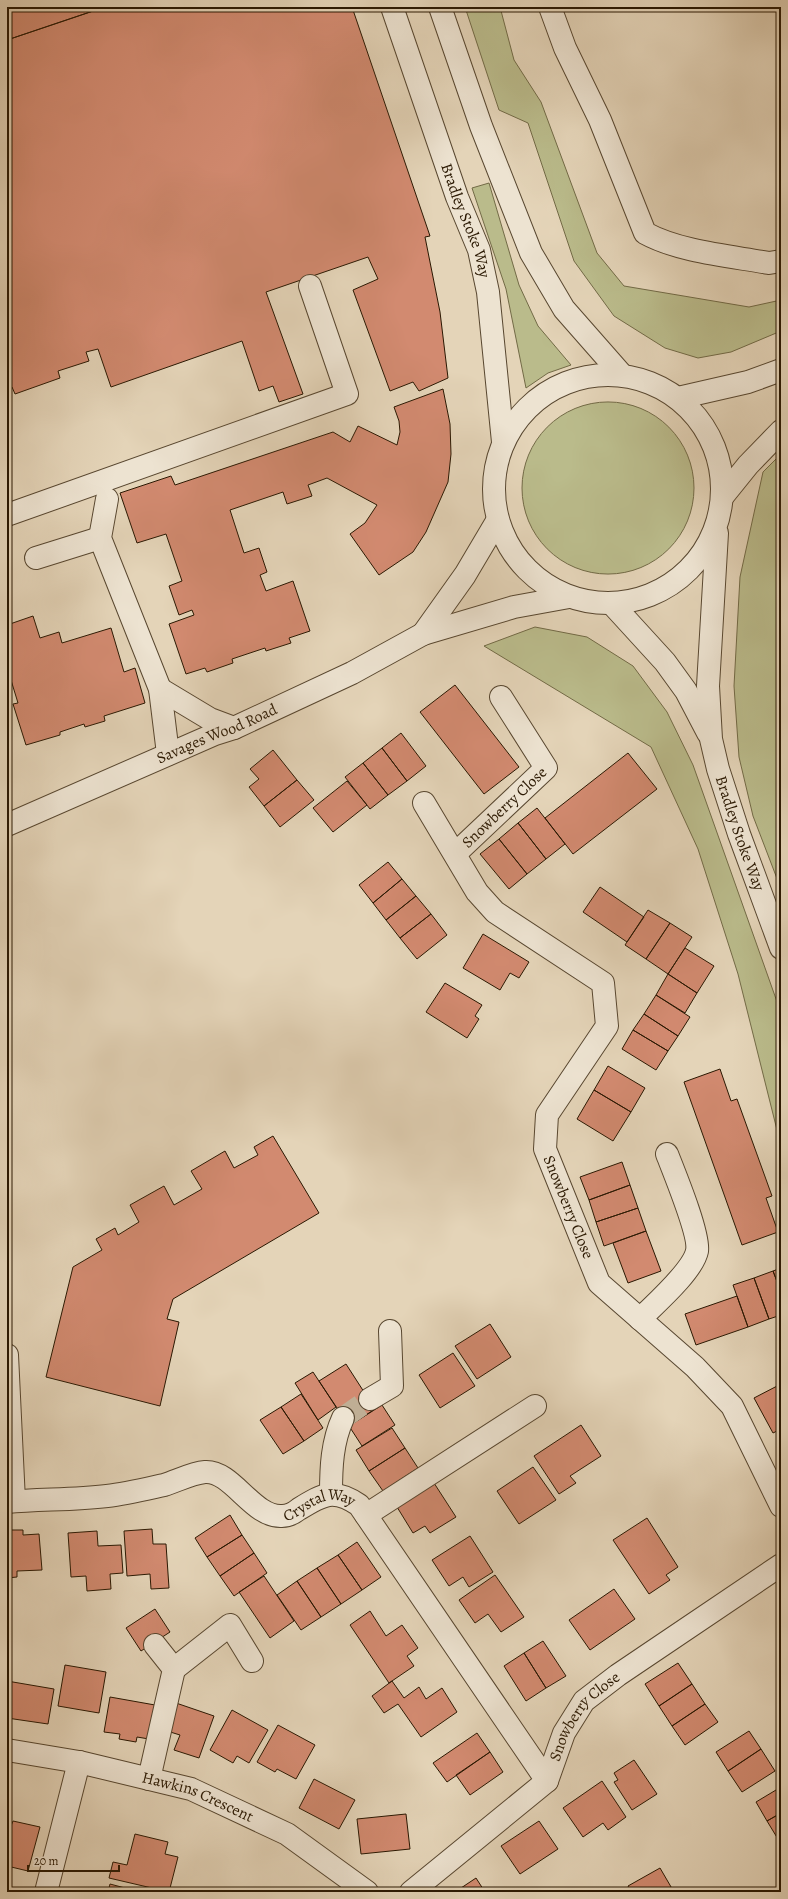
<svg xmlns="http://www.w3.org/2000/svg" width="788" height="1899" font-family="Alegreya,serif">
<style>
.green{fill:#babb8b;stroke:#726a46}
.building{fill:#d28a70;stroke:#2a1802}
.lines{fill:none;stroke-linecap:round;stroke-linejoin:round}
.minor-tunnel{stroke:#bfae94;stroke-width:22;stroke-dasharray:22 11;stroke-linecap:butt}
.minor-casing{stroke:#584730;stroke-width:24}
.minor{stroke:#ede3d1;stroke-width:22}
.labels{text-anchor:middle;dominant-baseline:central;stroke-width:3.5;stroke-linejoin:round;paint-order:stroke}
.street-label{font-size:16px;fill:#2a1802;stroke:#ede3d1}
</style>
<rect width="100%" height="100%" fill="#e4d4b8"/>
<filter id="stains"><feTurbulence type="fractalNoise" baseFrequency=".005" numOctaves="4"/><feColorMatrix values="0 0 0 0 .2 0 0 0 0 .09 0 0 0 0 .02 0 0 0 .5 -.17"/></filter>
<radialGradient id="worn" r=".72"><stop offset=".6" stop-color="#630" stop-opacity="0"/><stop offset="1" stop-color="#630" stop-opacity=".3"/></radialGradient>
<path class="green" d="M 465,7 L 500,7 L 514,60 L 541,102 L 597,253 L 624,286 L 749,307 L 781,300 L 781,331 L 731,352 L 698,358 L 665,348 L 614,316 L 574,261 L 528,123 L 499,110 Z
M 489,183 L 519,285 L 538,326 L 571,365 L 548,373 L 526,388 L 506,289 L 472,188 Z
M522 488a86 86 0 1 1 172 0a86 86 0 1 1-172 0Z
M 781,454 L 781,889 L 753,816 L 739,757 L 734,686 L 740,577 L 763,472 Z
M 535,627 L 587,637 L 633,666 L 667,712 L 693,765 L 781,1013 L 781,1146 L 738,974 L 698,849 L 651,747 L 484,646 Z"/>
<path class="building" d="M 7,7 L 105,7 L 7,40 Z
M 105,7 L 352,7 L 430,236 L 425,237 L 440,312 L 448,378 L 419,391 L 413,382 L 390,391 L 353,290 L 378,279 L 368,257 L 266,292 L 303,394 L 279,402 L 273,386 L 259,391 L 242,341 L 111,387 L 98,349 L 86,352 L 89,361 L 58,371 L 60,378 L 15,394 L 12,387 L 7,389 L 7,40 Z
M 443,389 L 450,424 L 451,454 L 448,482 L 426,532 L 413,552 L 379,575 L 350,534 L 365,523 L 377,505 L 327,478 L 308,485 L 312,496 L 287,504 L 283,492 L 230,510 L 244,553 L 259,548 L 267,572 L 260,575 L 266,591 L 293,581 L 310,631 L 289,638 L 291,643 L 266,651 L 265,648 L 232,659 L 233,663 L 207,672 L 205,668 L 186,674 L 169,624 L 194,615 L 192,610 L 179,615 L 169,586 L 182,581 L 166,534 L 137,543 L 120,493 L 171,476 L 175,485 L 333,432 L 350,442 L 358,426 L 397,445 L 400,432 L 399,421 L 394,407 Z
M 33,616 L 40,638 L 59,632 L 62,643 L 111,628 L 124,672 L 135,668 L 145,703 L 104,716 L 105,721 L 85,727 L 84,724 L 60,732 L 60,735 L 26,745 L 13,704 L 18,703 L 7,667 L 7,625 Z
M 455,685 L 519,767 L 484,794 L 420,712 Z
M 401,733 L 426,766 L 407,781 L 382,748 Z
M 382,748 L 407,781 L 388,795 L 363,763 Z
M 273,750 L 297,780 L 264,806 L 249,787 L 259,779 L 250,769 Z
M 628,753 L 657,789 L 573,854 L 545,818 Z
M 363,763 L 388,795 L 370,809 L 345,777 Z
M 297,780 L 314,800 L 280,827 L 264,806 Z
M 347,781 L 367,805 L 333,832 L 313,808 Z
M 537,808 L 565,844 L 546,859 L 518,823 Z
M 518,823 L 546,859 L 527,874 L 499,839 Z
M 499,839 L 527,874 L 509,889 L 480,854 Z
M 388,862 L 402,879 L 373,903 L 359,885 Z
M 402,879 L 416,896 L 386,920 L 373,903 Z
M 600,887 L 644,917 L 627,942 L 583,912 Z
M 416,896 L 431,914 L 400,938 L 386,920 Z
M 648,910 L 670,923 L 646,959 L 625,945 Z
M 431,914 L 447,935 L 417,959 L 400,938 Z
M 670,923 L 692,937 L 668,974 L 646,959 Z
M 483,934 L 529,962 L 519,978 L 510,973 L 500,990 L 463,968 Z
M 685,948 L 714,966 L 697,993 L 668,974 Z
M 668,974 L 697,993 L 685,1013 L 656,995 Z
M 445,983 L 482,1005 L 475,1016 L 479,1019 L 467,1038 L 426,1012 Z
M 656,995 L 690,1017 L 678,1036 L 644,1014 Z
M 644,1014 L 678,1036 L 668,1051 L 633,1030 Z
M 633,1030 L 668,1051 L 656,1070 L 622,1049 Z
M 608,1066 L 645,1088 L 631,1112 L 594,1090 Z
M 720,1069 L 731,1101 L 737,1099 L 772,1196 L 766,1198 L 778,1232 L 742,1245 L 684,1082 Z
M 594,1090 L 631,1112 L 613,1141 L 577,1119 Z
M 273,1136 L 319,1213 L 173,1299 L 167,1319 L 179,1322 L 160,1406 L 46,1377 L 73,1267 L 102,1250 L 96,1239 L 115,1228 L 118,1235 L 139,1222 L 130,1205 L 164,1186 L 174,1205 L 202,1189 L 191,1171 L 225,1151 L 234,1168 L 258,1155 L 254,1147 Z
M 622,1162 L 630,1185 L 589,1200 L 580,1177 Z
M 630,1185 L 638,1208 L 596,1222 L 589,1200 Z
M 638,1208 L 646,1231 L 604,1246 L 596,1222 Z
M 646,1231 L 661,1271 L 628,1283 L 613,1243 Z
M 781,1268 L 781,1292 L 773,1271 Z
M 773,1271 L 781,1292 L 781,1315 L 769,1319 L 754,1278 Z
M 754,1278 L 769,1319 L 748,1327 L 733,1285 Z
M 737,1296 L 748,1327 L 696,1345 L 685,1314 Z
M 490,1324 L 511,1357 L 477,1379 L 455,1346 Z
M 453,1353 L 475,1386 L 440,1408 L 419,1375 Z
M 346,1364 L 375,1409 L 349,1426 L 319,1381 Z
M 313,1372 L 336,1407 L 318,1420 L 295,1383 Z
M 781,1384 L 781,1429 L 773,1433 L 754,1398 Z
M 301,1394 L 323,1428 L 304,1441 L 281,1407 Z
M 382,1405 L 395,1425 L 362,1446 L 349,1426 Z
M 281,1407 L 304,1441 L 283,1454 L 260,1420 Z
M 581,1425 L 601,1456 L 570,1476 L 576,1483 L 559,1494 L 534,1456 Z
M 392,1428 L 405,1448 L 369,1471 L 356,1450 Z
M 405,1448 L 418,1468 L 383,1491 L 369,1471 Z
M 533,1467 L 556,1500 L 519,1524 L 497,1491 Z
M 434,1483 L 456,1517 L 430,1533 L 425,1526 L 413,1533 L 397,1507 Z
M 230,1515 L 242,1535 L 207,1557 L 195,1538 Z
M 647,1518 L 678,1567 L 666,1575 L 670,1580 L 649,1594 L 613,1540 Z
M 152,1529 L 153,1544 L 166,1544 L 169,1588 L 151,1589 L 150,1574 L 127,1576 L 124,1531 Z
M 7,1530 L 23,1530 L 23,1535 L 39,1534 L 42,1570 L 17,1571 L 17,1577 L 7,1578 Z
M 97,1531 L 98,1546 L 121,1545 L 123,1573 L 110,1574 L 111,1589 L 87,1591 L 86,1576 L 71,1577 L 68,1533 Z
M 242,1535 L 254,1553 L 220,1576 L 207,1557 Z
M 470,1536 L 493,1572 L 469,1587 L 463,1577 L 449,1586 L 432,1560 Z
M 357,1542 L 381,1577 L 362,1590 L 338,1555 Z
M 254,1553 L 267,1573 L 234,1596 L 220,1576 Z
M 338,1555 L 362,1590 L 341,1604 L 317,1568 Z
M 317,1568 L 341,1604 L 321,1617 L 297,1581 Z
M 495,1575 L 524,1617 L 501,1632 L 488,1614 L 475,1623 L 459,1600 Z
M 264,1576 L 294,1621 L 270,1638 L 239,1592 Z
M 297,1581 L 321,1617 L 301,1630 L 277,1595 Z
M 614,1589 L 635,1619 L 590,1650 L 569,1620 Z
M 155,1609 L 170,1632 L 141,1651 L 126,1628 Z
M 370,1611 L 386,1636 L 402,1625 L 418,1648 L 407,1656 L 414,1666 L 389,1683 L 350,1625 Z
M 543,1641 L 566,1676 L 546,1688 L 524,1653 Z
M 524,1653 L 546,1688 L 526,1701 L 504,1666 Z
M 678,1663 L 692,1684 L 659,1706 L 645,1684 Z
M 65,1665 L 106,1672 L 99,1713 L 58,1706 Z
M 7,1681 L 54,1689 L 48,1724 L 7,1718 Z
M 392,1681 L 404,1698 L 419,1687 L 426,1699 L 442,1688 L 457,1712 L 421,1737 L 398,1704 L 384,1713 L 372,1696 Z
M 692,1684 L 705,1704 L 672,1726 L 659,1706 Z
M 110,1697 L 155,1705 L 149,1739 L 137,1737 L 136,1742 L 119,1739 L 120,1734 L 104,1732 Z
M 176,1703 L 214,1716 L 199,1758 L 174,1750 L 180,1735 L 167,1731 Z
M 705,1704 L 718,1722 L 685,1745 L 672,1726 Z
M 232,1710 L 268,1730 L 249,1763 L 237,1756 L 233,1763 L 210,1750 Z
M 278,1725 L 315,1745 L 296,1779 L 277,1769 L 275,1772 L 257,1762 Z
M 749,1731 L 761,1749 L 728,1771 L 716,1752 Z
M 477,1733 L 490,1752 L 447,1782 L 433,1763 Z
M 761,1749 L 775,1771 L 742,1792 L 728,1771 Z
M 490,1752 L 503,1772 L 470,1795 L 456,1775 Z
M 634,1760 L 657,1794 L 632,1810 L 614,1782 L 618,1780 L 614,1773 Z
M 314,1779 L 355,1800 L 339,1829 L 299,1808 Z
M 602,1781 L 626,1817 L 608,1830 L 603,1823 L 583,1837 L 563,1808 Z
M 781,1787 L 781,1813 L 767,1821 L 756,1802 Z
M 781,1813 L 781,1844 L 767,1821 Z
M 406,1814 L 410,1849 L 361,1854 L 357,1819 Z
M 13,1821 L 40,1827 L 28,1871 L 7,1866 L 7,1825 L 11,1826 Z
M 539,1821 L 558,1849 L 520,1874 L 501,1846 Z
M 135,1834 L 168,1842 L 165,1854 L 178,1857 L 169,1892 L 109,1878 L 113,1862 L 127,1865 Z
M 660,1868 L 674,1892 L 631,1892 L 628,1886 Z
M 476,1878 L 485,1892 L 455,1892 Z
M 110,1884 L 140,1892 L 108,1892 Z"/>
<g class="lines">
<path class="minor-tunnel" d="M 343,1418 L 370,1399"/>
<defs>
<g id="minor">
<path id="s1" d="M 392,7 L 457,197 L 479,250 L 488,292 L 503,442"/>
<path d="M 440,7 L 481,126 L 531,253 L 564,309 L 622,375"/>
<path d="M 550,7 L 565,48 L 600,120 L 645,233 C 680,252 730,256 769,263 L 781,261"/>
<circle cx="608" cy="489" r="114"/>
<path d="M 678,398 L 748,382 L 781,370"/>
<path d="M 723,496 L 748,465 L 781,431"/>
<path d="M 107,499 L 100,538 L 160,689 L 168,754"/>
<path d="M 7,515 L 347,394 L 310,286"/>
<path id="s2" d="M 717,533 L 708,686 L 711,739 L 718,769 L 739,834 L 781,948"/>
<path d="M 36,558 L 100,538"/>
<path d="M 612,604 L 665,662 L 686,691 L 708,733"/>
<path d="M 423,634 L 465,575 L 497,521"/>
<path d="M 160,689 L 210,719 L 234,728"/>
<path id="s3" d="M 424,803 L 477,892 L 495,912 L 603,983 L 607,1026 L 547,1115 L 545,1149 L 599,1283 L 695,1367 L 732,1406 L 781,1506"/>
<path id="s4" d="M 7,825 L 215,734 L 234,728 L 352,673 L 423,634 L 514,607 L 569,597"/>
<path id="s5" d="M 455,854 L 546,768 L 501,697"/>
<path d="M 640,1319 C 655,1304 693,1271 697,1251 C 700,1235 674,1172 667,1154"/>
<path d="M 7,1355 L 14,1501"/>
<path d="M 370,1399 L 392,1386 L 390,1331"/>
<path d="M 331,1494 C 331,1467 332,1442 343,1418"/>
<path id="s6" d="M 7,1502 C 40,1499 74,1500 107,1496 C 126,1494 146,1489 164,1485 C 177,1481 192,1473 205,1472 C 232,1470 253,1518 282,1516 C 289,1516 294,1513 299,1509 C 323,1494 334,1488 359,1505 L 547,1781"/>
<path d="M 366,1515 L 535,1406"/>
<path d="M 174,1669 L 230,1625 L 252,1661"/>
<path id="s7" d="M 7,1750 L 79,1762 L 191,1789 L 287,1834 L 367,1892"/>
<path d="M 149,1779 L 174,1669 L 155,1645"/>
<path d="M 46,1892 L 79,1762"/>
<path id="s8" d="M 411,1892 L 547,1781 L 564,1733 L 584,1701 L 618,1675 L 781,1565"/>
</g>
</defs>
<use href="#minor" class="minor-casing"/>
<use href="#minor" class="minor"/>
</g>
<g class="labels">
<g class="street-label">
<text stroke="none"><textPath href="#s1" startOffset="226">Bradley Stoke Way</textPath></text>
<text stroke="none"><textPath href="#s4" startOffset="229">Savages Wood Road</textPath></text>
<text stroke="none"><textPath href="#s5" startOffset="68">Snowberry Close</textPath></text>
<text stroke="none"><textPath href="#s2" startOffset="305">Bradley Stoke Way</textPath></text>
<text stroke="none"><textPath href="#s3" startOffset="507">Snowberry Close</textPath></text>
<text stroke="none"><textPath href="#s6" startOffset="333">Crystal Way</textPath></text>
<text stroke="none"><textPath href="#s8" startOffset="252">Snowberry Close</textPath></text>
<text stroke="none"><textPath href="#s7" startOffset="197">Hawkins Crescent</textPath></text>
</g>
</g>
<rect width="788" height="1899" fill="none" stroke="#e4d4b8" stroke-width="24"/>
<rect x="8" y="8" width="772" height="1883" fill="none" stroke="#2a1802" stroke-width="2"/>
<rect x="12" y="12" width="764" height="1875" fill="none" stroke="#2a1802"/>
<path d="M28 1865v6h91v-6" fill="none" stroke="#2a1802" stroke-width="2"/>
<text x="34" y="1865" font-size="12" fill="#2a1802" stroke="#ede3d1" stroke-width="3" paint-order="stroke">20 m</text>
<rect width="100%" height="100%" filter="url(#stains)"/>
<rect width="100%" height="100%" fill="url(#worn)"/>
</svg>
